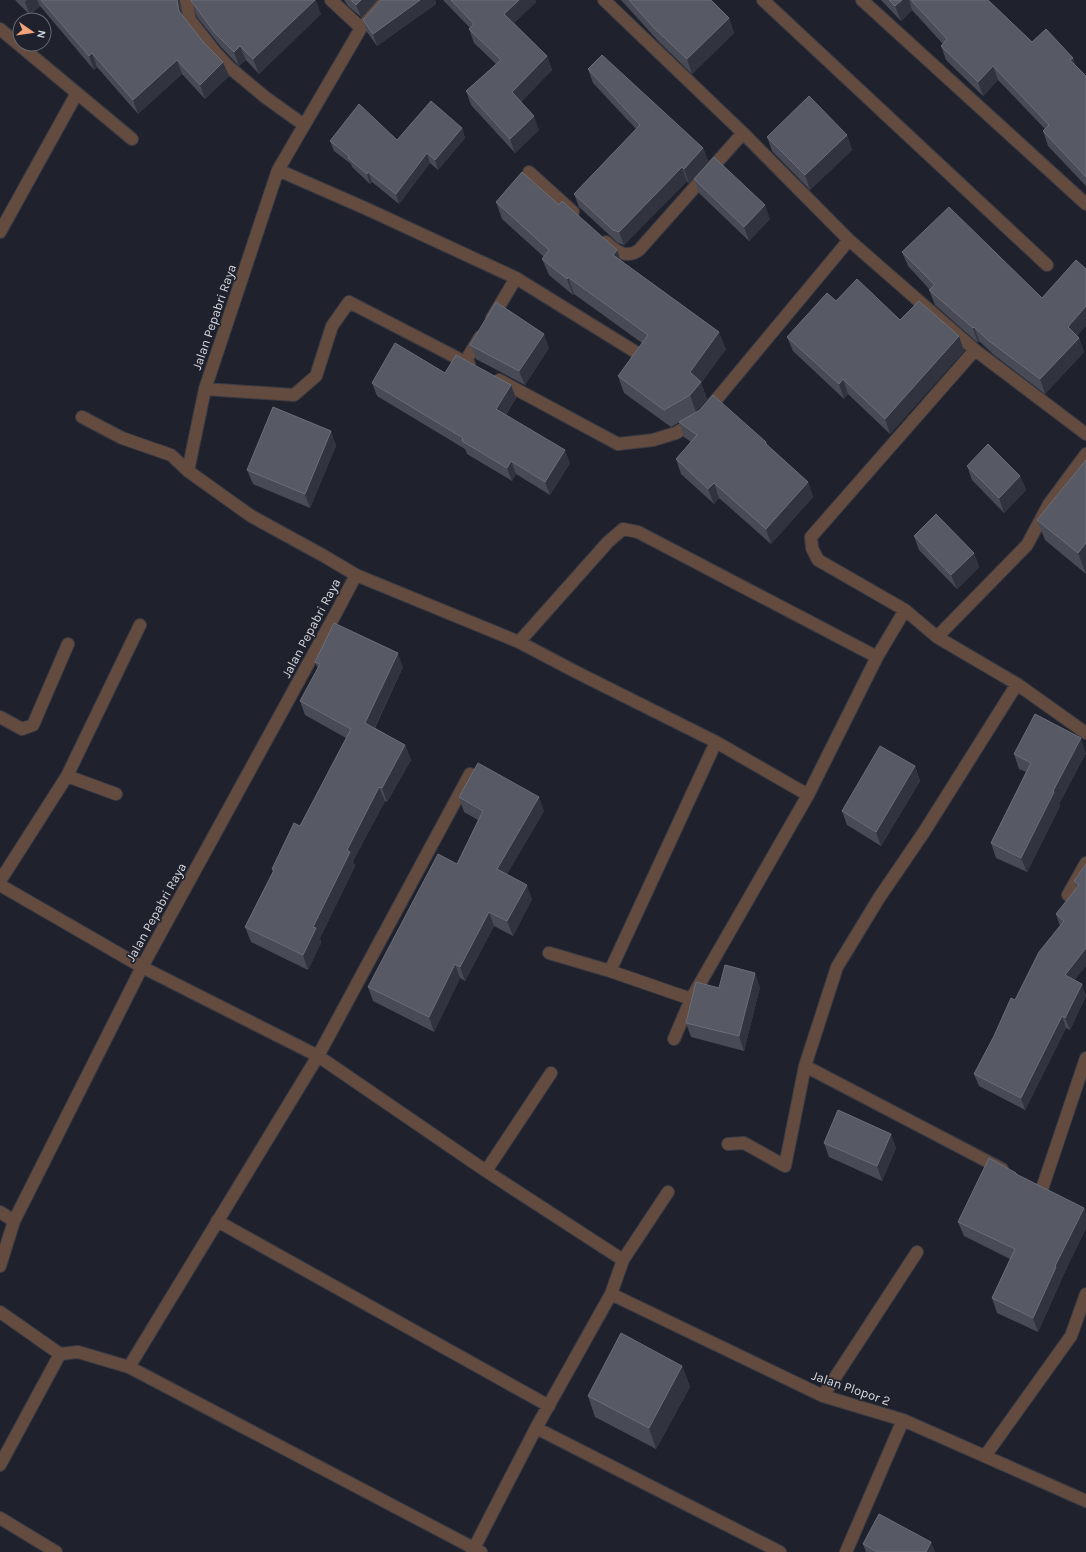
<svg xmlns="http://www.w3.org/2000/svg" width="1086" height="1552" font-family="Karla,sans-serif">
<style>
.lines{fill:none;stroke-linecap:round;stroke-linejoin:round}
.lane-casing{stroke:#393b45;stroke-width:14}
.street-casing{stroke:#393b45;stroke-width:14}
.lane{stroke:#644b3f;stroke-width:12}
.street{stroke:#644b3f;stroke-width:12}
.wall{fill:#484b56}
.shaded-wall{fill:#31343f}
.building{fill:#575a65;stroke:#6b6e78}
.labels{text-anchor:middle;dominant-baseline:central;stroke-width:3.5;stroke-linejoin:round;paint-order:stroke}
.street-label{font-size:13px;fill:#d7d9e0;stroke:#1f212c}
</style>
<rect width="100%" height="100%" fill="#1f212c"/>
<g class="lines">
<defs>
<path id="lane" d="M 492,318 L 516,278
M 465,362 L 480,337"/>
<path id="street" d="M 186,0 L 190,20 L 215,52 L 229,67 L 265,97 L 304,125
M 331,0 L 361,28
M 604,0 L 743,133 L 849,240 L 975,350 L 1086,434
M 763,0 L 1047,265
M 862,0 L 1086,204
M 0,29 L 132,139
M 278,170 L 367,209 L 516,278 L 642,356
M 529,172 L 573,212
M 0,232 L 77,93
M 606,242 C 616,252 627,259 639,250 L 743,133
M 499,380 L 618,444 L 653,440 L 676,433 L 701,418 L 849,240
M 205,389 L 294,395 L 316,376 L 332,326 L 349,302 L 469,364
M 82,417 L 122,438 L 171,455 L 188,471
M 1086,454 L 1049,504 L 1027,545 L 937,637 L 1017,684 L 1086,733
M 356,575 L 519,642 L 578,673 L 716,742 L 808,795 L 877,657 L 905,610
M 937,637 L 905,610 L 818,560 L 812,548 L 811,537 L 975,350
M 519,642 L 608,542 L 623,529 L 638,532 L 877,657
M 0,717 L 22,729 L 33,725 L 68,644
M 716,742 L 610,971 L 691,999 L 808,795
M 67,776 L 116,794
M 0,881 L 67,776 L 140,625
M 0,885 L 142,967 L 318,1056 L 486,1171 L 623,1260
M 1068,895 L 1086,863
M 549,953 L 610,971
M 674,1039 L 691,999
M 805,1066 L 1002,1169
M 728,1144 L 744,1143 L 785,1166 L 805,1066 L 837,967 L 879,898 L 924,832 L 1017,684
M 486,1171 L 551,1073
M 1042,1189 L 1086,1058
M 0,1212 L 14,1221
M 217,1221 L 549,1406
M 0,1266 L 14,1221 L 142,967 L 336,613 L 356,575 L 324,556 L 251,516 L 188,471 L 205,389 L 278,170 L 361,28 L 386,0
M 611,1294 L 823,1396 L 903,1420 L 1086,1501
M 0,1312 L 60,1354 L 78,1352 L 129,1367 L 481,1552
M 129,1367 L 318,1056 L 470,774
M 823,1396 L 917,1252
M 536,1428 L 780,1552
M 985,1456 L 1071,1336 L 1086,1294
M 0,1465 L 60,1354
M 0,1518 L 56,1552
M 472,1552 L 536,1428 L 611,1294 L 623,1260 L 668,1192
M 846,1552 L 903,1420"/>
</defs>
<use href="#lane" class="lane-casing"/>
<use href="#street" class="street-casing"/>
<use href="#lane" class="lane"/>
<use href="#street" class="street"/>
</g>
<path class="wall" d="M 15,0 L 179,0 L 179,1 L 182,14 L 229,76 L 205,99 L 182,74 L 138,114 L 97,67 L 94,70 L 40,6 L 30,15 Z
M 344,0 L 376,0 L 361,17 L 348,6 Z
M 381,0 L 435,0 L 436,4 L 377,46 L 367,32 L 363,20 Z
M 443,0 L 535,0 L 536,2 L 514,23 L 547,56 L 552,70 L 521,102 L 539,130 L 515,153 L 471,105 L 466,91 L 496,64 L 474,43 L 469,29 L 470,28 Z
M 621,0 L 711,0 L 729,18 L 734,33 L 692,74 L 660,43 Z
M 881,0 L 988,0 L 1032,42 L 1073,58 L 1075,65 L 1086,76 L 1086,186 L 1048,146 L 1043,131 L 1045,129 L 998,80 L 983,96 L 946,60 L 941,46 L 943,44 L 912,10 L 901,21 Z
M 192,2 L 321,14 L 259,74 L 246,60 L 239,66 L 221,47 L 197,17 Z
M 588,69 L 703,148 L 708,161 L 689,183 L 687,181 L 624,245 L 618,243 L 579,207 L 574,194 L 636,129 L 593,83 Z
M 462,128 L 465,138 L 438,170 L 430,163 L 399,204 L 372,182 L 370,184 L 352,167 L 351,164 L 334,151 L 330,141 L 397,140 Z
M 847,135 L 852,150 L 810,190 L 772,151 L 767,137 Z
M 694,179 L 770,219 L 749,241 L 699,193 Z
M 496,202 L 559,205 L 617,250 L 621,261 L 726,349 L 701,383 L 707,399 L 696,412 L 766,442 L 768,446 L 808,482 L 813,497 L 771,544 L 719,498 L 714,504 L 681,474 L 676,459 L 691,442 L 684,437 L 679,422 L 693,414 L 671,427 L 624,393 L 618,376 L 642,343 L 574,294 L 573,295 L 549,275 L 542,259 L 544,257 L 502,219 Z
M 902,252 L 1077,336 L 1079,338 L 1084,352 L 1045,394 L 994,355 L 979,341 L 978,343 L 935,305 L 929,290 L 930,290 L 908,266 Z
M 836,301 L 959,336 L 964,351 L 890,434 L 848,394 L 844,399 L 793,351 L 787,337 Z
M 470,345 L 549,348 L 525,385 L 476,359 Z
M 445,373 L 511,385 L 516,398 L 506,415 L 570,463 L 550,495 L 516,474 L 512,481 L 467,454 L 465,449 L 377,396 L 372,383 Z
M 331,431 L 336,446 L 310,508 L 253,484 L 247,470 Z
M 1086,460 L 1086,574 L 1045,540 L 1037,520 Z
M 967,466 L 1020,476 L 1026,490 L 1004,513 L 972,480 Z
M 914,536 L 974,553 L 979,567 L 957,589 L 919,550 Z
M 315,662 L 403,667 L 375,728 L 405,745 L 411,760 L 387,802 L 385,801 L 353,861 L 355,866 L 320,938 L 321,943 L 308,970 L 251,942 L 245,927 L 273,872 L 272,869 L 300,826 L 346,738 L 305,715 L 300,701 L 318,669 Z
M 1086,753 L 1059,804 L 1060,806 L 1027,872 L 996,858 L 991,843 L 1026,772 L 1019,769 L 1014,754 Z
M 915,766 L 920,781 L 881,846 L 847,825 L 842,811 Z
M 459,797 L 544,811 L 507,874 L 532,899 L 513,936 L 494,926 L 465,981 L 460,978 L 434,1032 L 373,1001 L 368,987 L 457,864 L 478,820 L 464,812 Z
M 1086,864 L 1075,980 L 1086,995 L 1086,996 L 1070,1030 L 1066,1028 L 1025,1110 L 979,1086 L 974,1074 L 1015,1000 L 1060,926 L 1056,914 L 1077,888 L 1074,881 Z
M 760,987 L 744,1051 L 691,1037 L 686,1023 L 719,988 Z
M 891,1134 L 896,1148 L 882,1181 L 829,1157 L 824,1143 Z
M 1016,1173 L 1018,1175 L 1084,1208 L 1086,1215 L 1086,1228 L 1061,1280 L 1061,1281 L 1038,1332 L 997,1313 L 992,1298 L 1010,1259 L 964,1236 L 958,1222 Z
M 682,1366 L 690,1387 L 656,1449 L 595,1417 L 588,1396 Z
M 931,1542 L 935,1552 L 866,1552 L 863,1544 Z"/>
<path class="shaded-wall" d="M 27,0 L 37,0 L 40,6 L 30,15 L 25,2 Z
M 177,0 L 179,0 L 179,1 L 184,25 L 179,11 Z
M 315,0 L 316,0 L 321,14 L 259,74 L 253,59 Z
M 361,0 L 376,0 L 361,17 L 356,5 Z
M 420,0 L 435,0 L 436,4 L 377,46 L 373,34 Z
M 519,0 L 535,0 L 536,2 L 510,27 L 504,14 Z
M 902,0 L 909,0 L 912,10 L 901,21 L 895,6 Z
M 729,18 L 734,33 L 692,74 L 687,59 Z
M 240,46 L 246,60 L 239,66 L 234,52 Z
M 92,53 L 97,67 L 94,70 L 89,56 Z
M 547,56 L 552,70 L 517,106 L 512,92 Z
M 1073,58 L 1078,72 L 1070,60 Z
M 177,60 L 182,74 L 138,114 L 133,100 Z
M 223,62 L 229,76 L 205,99 L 200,85 Z
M 993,66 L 998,80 L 983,96 L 978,82 Z
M 534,116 L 539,130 L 515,153 L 510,139 Z
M 462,128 L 465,138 L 438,170 L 435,160 Z
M 847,135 L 852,150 L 810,190 L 805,175 Z
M 703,148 L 708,161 L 689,183 L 684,169 Z
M 427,153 L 430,163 L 399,204 L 396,194 Z
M 682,167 L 687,181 L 624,245 L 619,232 Z
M 368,172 L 372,182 L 370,184 L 367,174 Z
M 765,205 L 770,219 L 749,241 L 744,227 Z
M 617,250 L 623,267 L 613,255 Z
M 568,277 L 574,294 L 573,295 L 567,279 Z
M 1086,306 L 1086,326 L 1073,341 L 1068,327 Z
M 974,327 L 979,341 L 978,343 L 973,328 Z
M 719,332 L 726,349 L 701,383 L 707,399 L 696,412 L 690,395 L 690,372 Z
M 544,334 L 549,348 L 525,385 L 519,371 Z
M 959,336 L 964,351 L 890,434 L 885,419 Z
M 1079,338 L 1084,352 L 1045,394 L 1040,379 Z
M 843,379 L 848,394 L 844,399 L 839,384 Z
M 511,385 L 516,398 L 501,422 L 496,409 Z
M 331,431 L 336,446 L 310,508 L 305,494 Z
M 565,450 L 570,463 L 550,495 L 545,482 Z
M 511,461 L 516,474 L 512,481 L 507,468 Z
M 1020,476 L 1026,490 L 1004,513 L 999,498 Z
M 808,482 L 813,497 L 771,544 L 766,529 Z
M 714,483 L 719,498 L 714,504 L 708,489 Z
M 1086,543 L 1086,574 L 1078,553 Z
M 974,553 L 979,567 L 957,589 L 951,575 Z
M 398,653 L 403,667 L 370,737 L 365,723 Z
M 1081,738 L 1086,753 L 1059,804 L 1060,806 L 1027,872 L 1021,858 L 1053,791 Z
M 405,745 L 411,760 L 387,802 L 382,788 Z
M 915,766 L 920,781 L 881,846 L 876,832 Z
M 379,787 L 385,801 L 353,861 L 355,866 L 320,938 L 321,943 L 308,970 L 303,955 L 313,927 L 347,850 Z
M 539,797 L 544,811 L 502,883 L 497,869 Z
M 527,885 L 532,899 L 513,936 L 507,921 Z
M 489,912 L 494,926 L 465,981 L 460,967 Z
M 1086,948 L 1086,966 L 1069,987 L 1065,975 Z
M 455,964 L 460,978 L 434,1032 L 429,1017 Z
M 755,973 L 760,987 L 744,1051 L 739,1036 Z
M 1082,984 L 1086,996 L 1070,1030 L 1065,1018 Z
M 1062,1016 L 1066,1028 L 1025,1110 L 1021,1098 Z
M 891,1134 L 896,1148 L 882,1181 L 877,1166 Z
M 1084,1208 L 1086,1215 L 1086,1228 L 1061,1280 L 1061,1281 L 1038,1332 L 1033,1318 L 1055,1266 Z
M 682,1366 L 690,1387 L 656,1449 L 649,1428 Z
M 931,1542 L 935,1552 L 926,1552 Z"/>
<path class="building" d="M 41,0 L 177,0 L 179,11 L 204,43 L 223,62 L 200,85 L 177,60 L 133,100 L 92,53 L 89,56 Z
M 191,0 L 315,0 L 253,59 L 240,46 L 234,52 L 215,33 L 192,2 Z
M 351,0 L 361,0 L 356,5 Z
M 381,0 L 420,0 L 373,34 L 363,20 Z
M 451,0 L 519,0 L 504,14 L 547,56 L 512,92 L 534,116 L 510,139 L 466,91 L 501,60 L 469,29 L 474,24 Z
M 629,0 L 711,0 L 729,18 L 687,59 L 654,28 Z
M 889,0 L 902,0 L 895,6 Z
M 911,0 L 988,0 L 1032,42 L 1046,29 L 1073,58 L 1070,60 L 1086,76 L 1086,177 L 1043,131 L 1049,125 L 993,66 L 978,82 L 941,46 L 947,39 Z
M 602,55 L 703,148 L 684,169 L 682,167 L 619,232 L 613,230 L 574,194 L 640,125 L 588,69 Z
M 809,96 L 847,135 L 805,175 L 767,137 Z
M 431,101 L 462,128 L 435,160 L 427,153 L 396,194 L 368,172 L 367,174 L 348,158 L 349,156 L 330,141 L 359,104 L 397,140 Z
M 714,157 L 765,205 L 744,227 L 694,179 Z
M 522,172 L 559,205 L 562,201 L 617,250 L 613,255 L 719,332 L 690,372 L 701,382 L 690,395 L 664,410 L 618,376 L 648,335 L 568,277 L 567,279 L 542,259 L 549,250 L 496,202 Z
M 949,207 L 1042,298 L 1076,260 L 1086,269 L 1086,306 L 1068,327 L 1079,338 L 1040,379 L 989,341 L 974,327 L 973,328 L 929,290 L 935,285 L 902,252 Z
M 857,279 L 900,320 L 919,301 L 959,336 L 885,419 L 843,379 L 839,384 L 787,337 L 827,293 L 836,301 Z
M 496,302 L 544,334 L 519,371 L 470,345 Z
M 395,343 L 445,373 L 456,355 L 511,385 L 496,409 L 565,450 L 545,482 L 511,461 L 507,468 L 462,441 L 463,438 L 372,383 Z
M 713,395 L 766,442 L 765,443 L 808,482 L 766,529 L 714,483 L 708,489 L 676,459 L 697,435 L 679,422 L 700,410 Z
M 273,407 L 331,431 L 305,494 L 247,470 Z
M 988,444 L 1020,476 L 999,498 L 967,466 Z
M 1086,460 L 1086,543 L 1078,553 L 1037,520 Z
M 936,514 L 974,553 L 951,575 L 914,536 Z
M 334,623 L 398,653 L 365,723 L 405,745 L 382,788 L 379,787 L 347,850 L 350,852 L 313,927 L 316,928 L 303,955 L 245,927 L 274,870 L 272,869 L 294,823 L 300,826 L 351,729 L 300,701 L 320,664 L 315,662 Z
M 1035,714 L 1081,738 L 1053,791 L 1054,792 L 1021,858 L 991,843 L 1031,763 L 1014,754 Z
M 880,746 L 915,766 L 876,832 L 842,811 Z
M 478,763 L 539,797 L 497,869 L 527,885 L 507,921 L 489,912 L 460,967 L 455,964 L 429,1017 L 368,987 L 438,854 L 457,864 L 483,811 L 459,797 Z
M 1086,864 L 1086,948 L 1065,975 L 1082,984 L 1065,1018 L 1062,1016 L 1021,1098 L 974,1074 L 994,1036 L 1011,998 L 1015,1000 L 1039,952 L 1064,921 L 1056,914 L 1079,885 L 1074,881 Z
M 725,965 L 755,973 L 739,1036 L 686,1023 L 696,982 L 719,988 Z
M 838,1110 L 891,1134 L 877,1166 L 824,1143 Z
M 989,1158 L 1016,1173 L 1016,1174 L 1084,1208 L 1055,1266 L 1056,1267 L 1033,1318 L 992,1298 L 1015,1249 L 958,1222 Z
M 621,1333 L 682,1366 L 649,1428 L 588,1396 Z
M 879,1514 L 931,1542 L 926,1552 L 877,1552 L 863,1544 Z"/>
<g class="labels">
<g class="street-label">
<text transform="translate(214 317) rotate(-71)">Jalan Pepabri Raya</text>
<text transform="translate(311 628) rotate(-62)">Jalan Pepabri Raya</text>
<text transform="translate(156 912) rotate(-61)">Jalan Pepabri Raya</text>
<text transform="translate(851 1388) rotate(19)">Jalan Plopor 2</text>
</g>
</g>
<g transform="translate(32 32) rotate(103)"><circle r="19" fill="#1f212c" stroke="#696b74"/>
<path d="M0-3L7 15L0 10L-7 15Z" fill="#f0a27a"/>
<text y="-6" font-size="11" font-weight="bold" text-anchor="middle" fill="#d7d9e0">N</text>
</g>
</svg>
